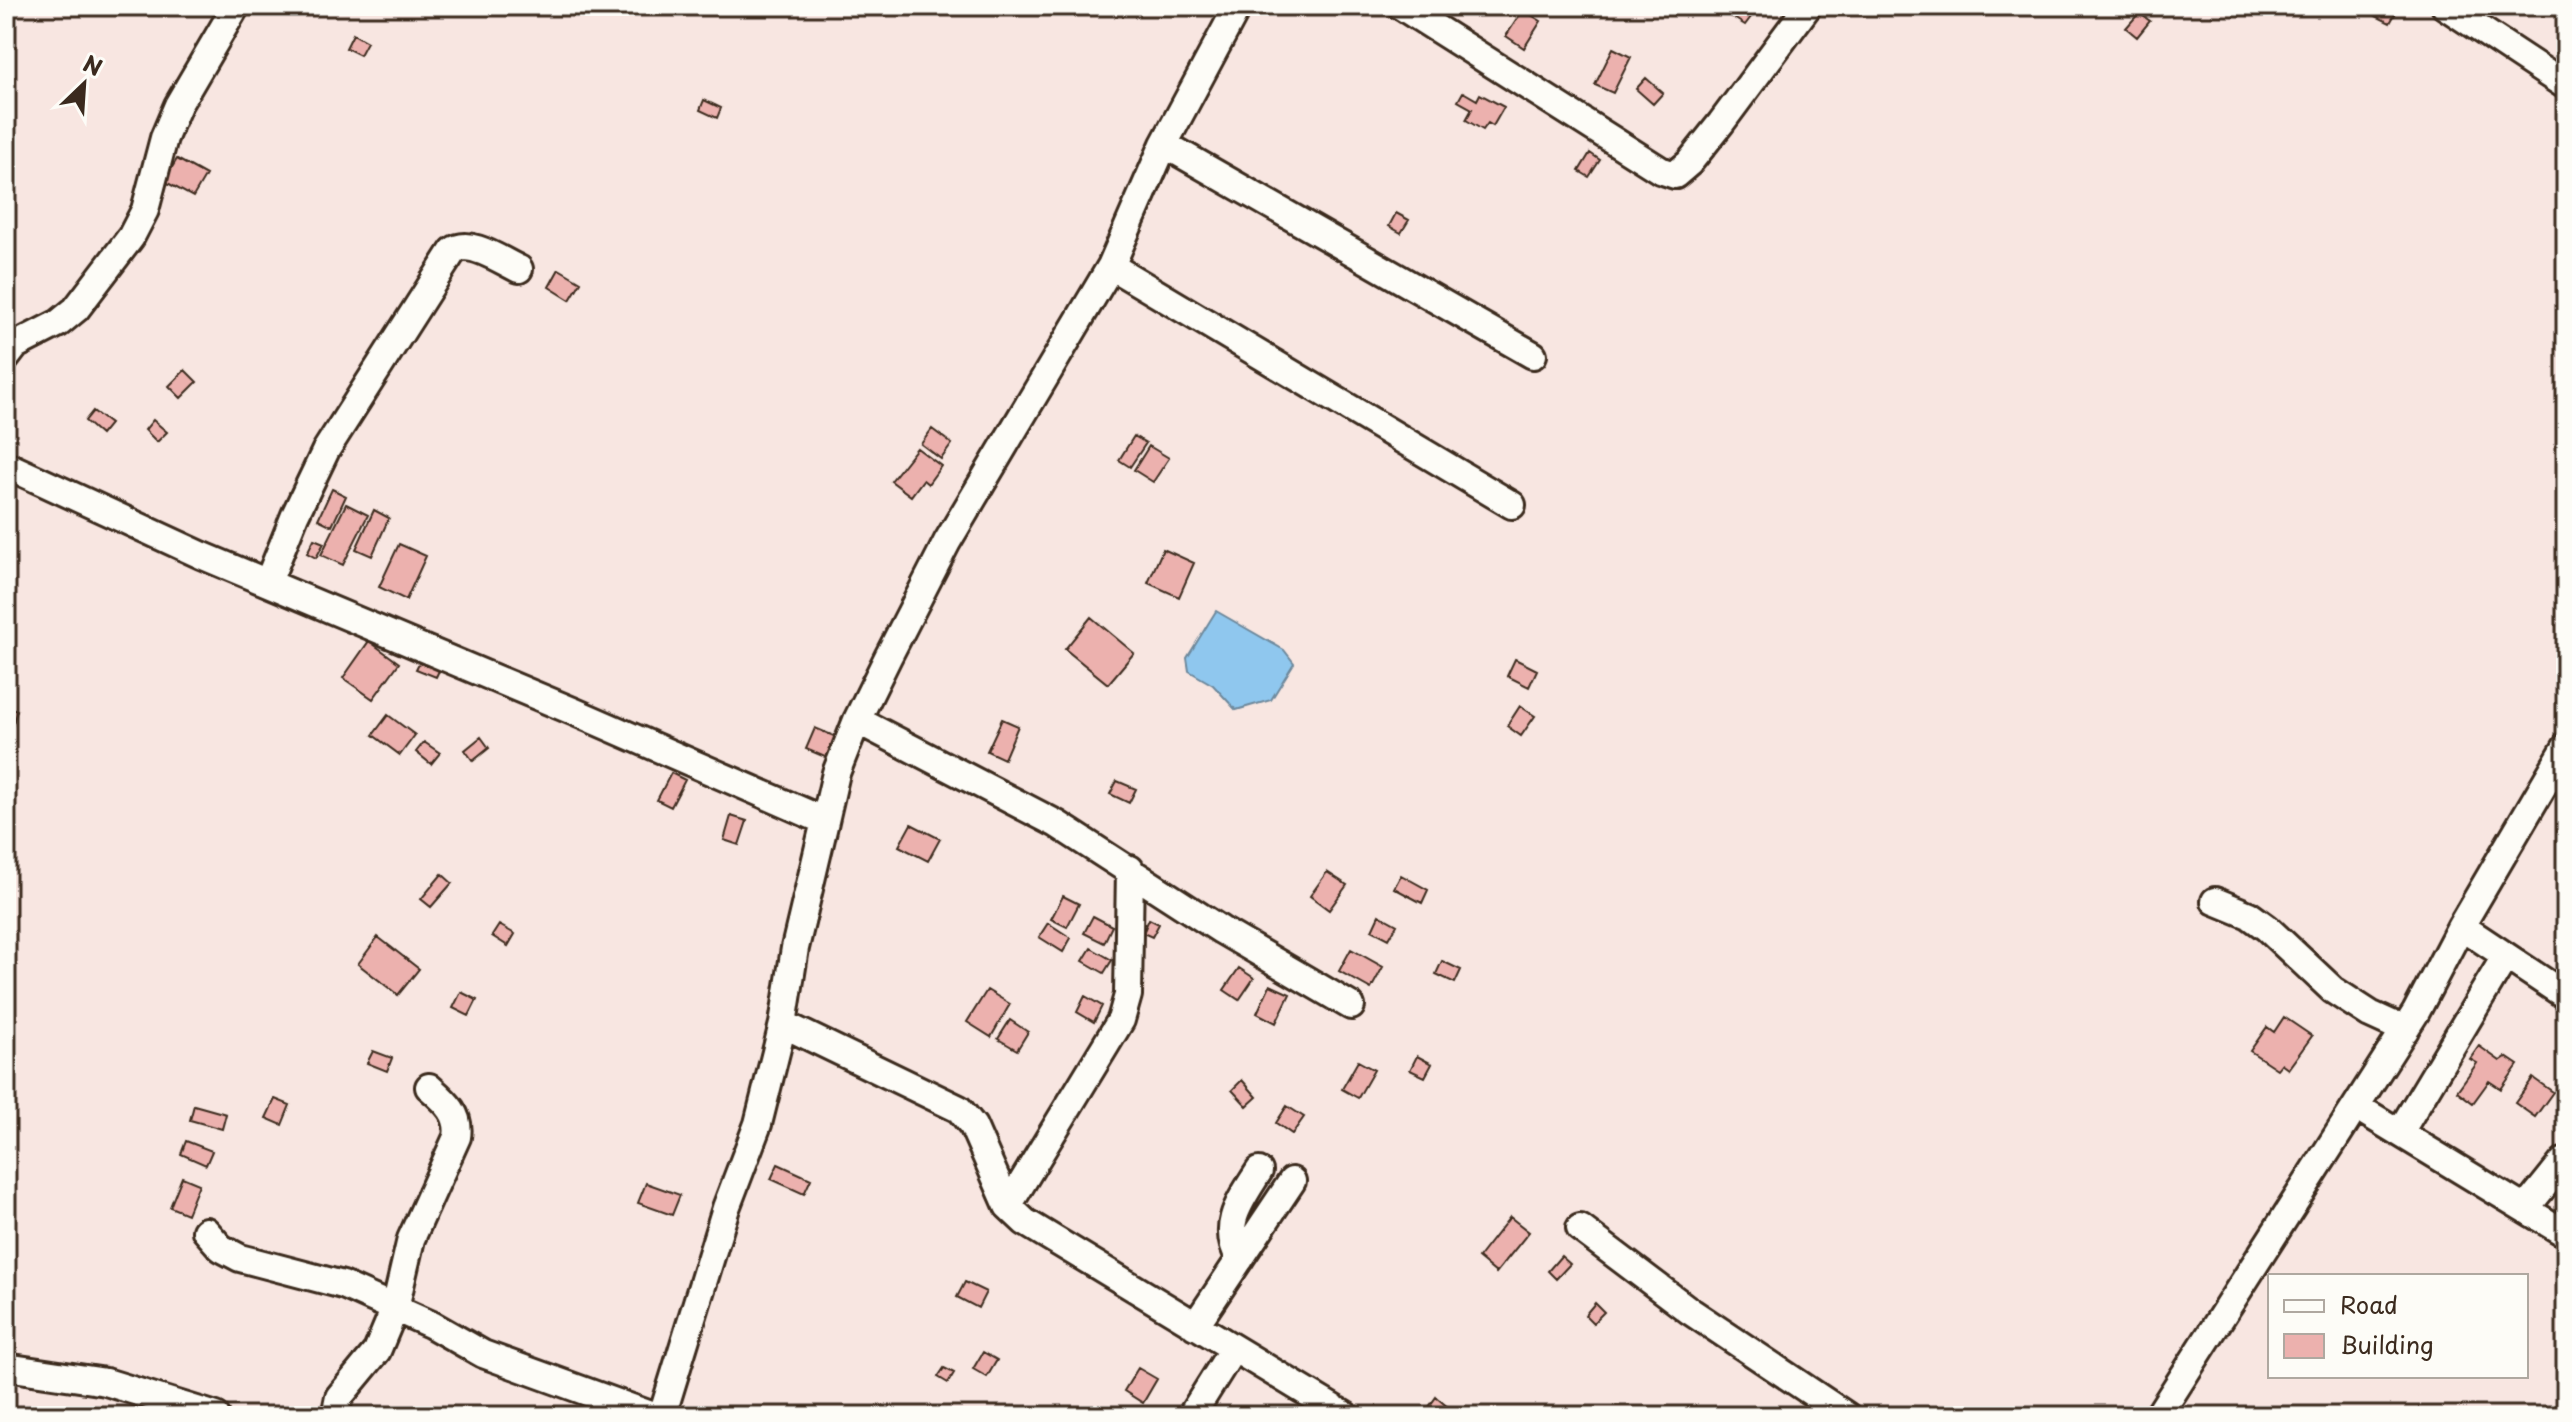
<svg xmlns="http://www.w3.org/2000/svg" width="2572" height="1422" font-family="'Playpen Sans',sans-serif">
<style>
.water{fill:#8fc7ee;stroke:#6d889b;stroke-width:2}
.building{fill:#ecb1ae;stroke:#3b2a1e;stroke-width:2}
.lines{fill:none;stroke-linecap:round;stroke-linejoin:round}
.minor-casing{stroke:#3b2a1e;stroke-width:32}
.minor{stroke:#fdfcf7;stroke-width:26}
</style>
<rect width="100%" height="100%" fill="#f8e6e1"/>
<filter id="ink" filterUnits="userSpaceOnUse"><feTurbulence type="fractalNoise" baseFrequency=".0125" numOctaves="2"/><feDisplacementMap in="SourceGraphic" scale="16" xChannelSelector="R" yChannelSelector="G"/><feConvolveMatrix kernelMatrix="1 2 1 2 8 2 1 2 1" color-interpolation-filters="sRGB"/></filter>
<g filter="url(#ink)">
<path class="water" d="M 1216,611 L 1284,650 L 1294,663 L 1271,700 L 1236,710 L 1213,685 L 1189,671 L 1187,658 Z"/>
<path class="building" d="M 1735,6 L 1745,6 L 1754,13 L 1745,25 L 1729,15 Z
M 2381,6 L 2398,9 L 2390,23 L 2376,16 Z
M 1523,10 L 1541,21 L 1524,48 L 1506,36 Z
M 2139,13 L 2150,21 L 2137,37 L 2126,28 Z
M 353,34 L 367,42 L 360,55 L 346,48 Z
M 1613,48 L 1631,57 L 1613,93 L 1595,85 Z
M 1646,78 L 1663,93 L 1653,104 L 1636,89 Z
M 1463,92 L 1477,100 L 1480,94 L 1504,107 L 1493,126 L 1488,123 L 1483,130 L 1466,120 L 1472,109 L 1458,101 Z
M 704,100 L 721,108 L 717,118 L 700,110 Z
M 1590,153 L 1600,160 L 1589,177 L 1579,171 Z
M 177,159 L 206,175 L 193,197 L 164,181 Z
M 1396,213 L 1409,220 L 1401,233 L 1389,226 Z
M 559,269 L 581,282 L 570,300 L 549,287 Z
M 185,370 L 197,382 L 181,398 L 169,386 Z
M 93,411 L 110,424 L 101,435 L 85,421 Z
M 153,420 L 167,432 L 157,442 L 145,430 Z
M 932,429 L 952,444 L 941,459 L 921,444 Z
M 1134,436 L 1146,443 L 1130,467 L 1119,460 Z
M 1149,446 L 1169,458 L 1153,482 L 1134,470 Z
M 917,448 L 941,466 L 928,484 L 923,480 L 911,496 L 891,481 Z
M 332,489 L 346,496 L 332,526 L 318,519 Z
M 346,504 L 368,515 L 343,565 L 321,555 Z
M 374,510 L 389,518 L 372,556 L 356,549 Z
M 314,539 L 324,543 L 316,558 L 307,553 Z
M 399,544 L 426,556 L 406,600 L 379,587 Z
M 1163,549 L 1194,563 L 1179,597 L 1148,583 Z
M 1091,617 L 1134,653 L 1108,684 L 1065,649 Z
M 369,641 L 399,663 L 373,699 L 343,678 Z
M 424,653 L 443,662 L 436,677 L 416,669 Z
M 1515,659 L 1537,670 L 1529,687 L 1507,676 Z
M 6,706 L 17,710 L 12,727 L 6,725 Z
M 1520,706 L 1535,716 L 1521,736 L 1507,726 Z
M 388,715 L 415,735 L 400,755 L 373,735 Z
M 1002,719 L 1018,726 L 1004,759 L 987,751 Z
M 815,728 L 841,739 L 832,760 L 806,749 Z
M 481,737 L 489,748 L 473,761 L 465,750 Z
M 424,742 L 440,753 L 431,764 L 416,752 Z
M 671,773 L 685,780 L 671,807 L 657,800 Z
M 1117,781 L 1136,789 L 1129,803 L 1110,794 Z
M 731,816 L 747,821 L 739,845 L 724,840 Z
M 911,824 L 940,839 L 928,861 L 899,846 Z
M 1327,872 L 1347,885 L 1329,910 L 1310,896 Z
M 442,874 L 452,883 L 431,907 L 421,899 Z
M 1401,875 L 1428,890 L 1422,903 L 1394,888 Z
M 1063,896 L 1079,904 L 1067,927 L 1051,919 Z
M 1379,915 L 1397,925 L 1389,939 L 1372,930 Z
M 1093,916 L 1112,926 L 1104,943 L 1084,933 Z
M 1149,919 L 1159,924 L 1152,937 L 1143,933 Z
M 1048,923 L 1071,938 L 1063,952 L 1039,937 Z
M 499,925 L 515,934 L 508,946 L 492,936 Z
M 378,937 L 419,969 L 398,995 L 358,964 Z
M 1091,948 L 1112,960 L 1104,973 L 1083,961 Z
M 1351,949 L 1383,967 L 1371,989 L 1339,971 Z
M 1442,961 L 1461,970 L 1455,983 L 1436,974 Z
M 1239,968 L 1254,978 L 1239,1000 L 1224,990 Z
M 1270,985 L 1290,994 L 1276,1023 L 1257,1013 Z
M 987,990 L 1010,1004 L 991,1037 L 967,1022 Z
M 461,992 L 477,1000 L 469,1016 L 453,1008 Z
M 1085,996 L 1102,1006 L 1094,1022 L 1077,1012 Z
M 2284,1017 L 2312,1036 L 2288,1069 L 2281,1064 L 2277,1069 L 2250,1051 L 2267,1027 L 2274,1032 Z
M 1010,1020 L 1028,1032 L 1017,1050 L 998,1039 Z
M 2479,1046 L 2500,1061 L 2506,1057 L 2518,1065 L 2501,1089 L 2489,1081 L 2473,1103 L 2457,1091 L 2477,1063 L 2470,1059 Z
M 373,1051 L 392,1058 L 387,1071 L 367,1063 Z
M 1417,1056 L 1432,1064 L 1425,1077 L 1410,1070 Z
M 1358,1061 L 1374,1070 L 1358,1098 L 1342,1089 Z
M 2533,1078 L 2553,1092 L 2535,1117 L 2515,1103 Z
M 1242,1080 L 1257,1097 L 1247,1106 L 1232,1090 Z
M 275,1099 L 290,1105 L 282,1125 L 266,1118 Z
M 194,1105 L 226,1114 L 222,1129 L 190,1120 Z
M 1287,1106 L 1304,1117 L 1292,1134 L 1276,1123 Z
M 186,1141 L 212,1151 L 206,1165 L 181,1154 Z
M 778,1164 L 811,1179 L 804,1194 L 771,1179 Z
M 182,1177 L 199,1184 L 187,1214 L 170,1207 Z
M 646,1183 L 680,1195 L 672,1215 L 638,1203 Z
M 1510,1217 L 1529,1232 L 1496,1273 L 1478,1258 Z
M 1561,1256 L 1570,1264 L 1556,1279 L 1548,1271 Z
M 965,1282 L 986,1292 L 978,1308 L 957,1297 Z
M 1595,1303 L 1604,1312 L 1593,1323 L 1585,1315 Z
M 983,1352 L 997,1360 L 987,1377 L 973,1369 Z
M 944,1368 L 954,1373 L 948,1383 L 938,1377 Z
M 1138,1368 L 1157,1379 L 1143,1403 L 1124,1391 Z
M 1436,1397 L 1450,1409 L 1445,1416 L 1432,1416 L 1426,1411 Z"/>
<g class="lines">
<defs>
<path id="minor" d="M 1401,6 L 1660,170 L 1675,175 L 1689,163 L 1721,123 L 1808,6
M 2445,6 L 2566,86
M 1164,144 L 1533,355
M 1111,266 L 1512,505
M 6,358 L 16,345 L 59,323 L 76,309 L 131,237 L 145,210 L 164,138 L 178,105 L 236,6
M 6,465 L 201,555 L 575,712 L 825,821 L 836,773 L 857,720 L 888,657 L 947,542 L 1111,266 L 1164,144 L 1238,6
M 268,582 L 295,515 L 326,450 L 453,251 C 470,238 501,261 519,269
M 857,720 L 1057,824 L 1221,930 L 1351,1006
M 2215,901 L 2249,915 L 2267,928 L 2333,990 L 2370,1014 L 2405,1030
M 2461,926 L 2566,996
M 783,1024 L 959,1109 L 973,1126 L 1008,1206 L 1025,1222 L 1346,1416
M 2357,1107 L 2566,1234
M 2400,1132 L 2505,957
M 1008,1206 L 1121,1020 L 1128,995 L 1130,869
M 2526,1208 L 2563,1162
M 1580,1228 L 1690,1311 L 1847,1416
M 206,1231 L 221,1248 L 240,1258 L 343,1285 L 432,1325 L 483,1354 L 648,1414 L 659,1416
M 1240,1259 C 1220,1225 1241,1200 1259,1171
M 1195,1326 L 1292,1181
M 6,1367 L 106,1382 L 216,1416
M 335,1416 L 339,1397 L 377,1351 L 395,1308 L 411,1239 L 457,1137 C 461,1114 445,1101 429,1087
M 662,1416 L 726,1208 L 758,1124 L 783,1024 L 795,948 L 825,821
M 1191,1416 L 1233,1349
M 2158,1416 L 2416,1012 L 2461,926 L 2566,747"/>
</defs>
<use href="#minor" class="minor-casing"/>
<use href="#minor" class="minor"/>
</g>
</g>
<rect width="2572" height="1422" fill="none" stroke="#fdfcf7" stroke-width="32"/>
<rect x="16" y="16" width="2540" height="1390" fill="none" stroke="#3b2a1e" stroke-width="3" filter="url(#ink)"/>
<rect x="2268" y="1274" width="260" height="104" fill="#fdfcf7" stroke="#afa8a0" stroke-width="2"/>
<rect x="2284" y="1300" width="40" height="12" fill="#fdfcf7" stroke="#afa8a0" stroke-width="2"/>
<text x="2340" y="1314" font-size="24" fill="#3b2a1e">Road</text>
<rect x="2284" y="1334" width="40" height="24" fill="#ecb1ae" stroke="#afa8a0" stroke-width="2"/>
<text x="2340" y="1354" font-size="24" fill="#3b2a1e">Building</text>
<g transform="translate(84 84) rotate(25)" stroke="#fdfcf7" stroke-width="6" paint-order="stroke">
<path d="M0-6L14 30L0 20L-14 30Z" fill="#3b2a1e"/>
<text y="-12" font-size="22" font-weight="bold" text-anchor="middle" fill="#3b2a1e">N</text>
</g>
</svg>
